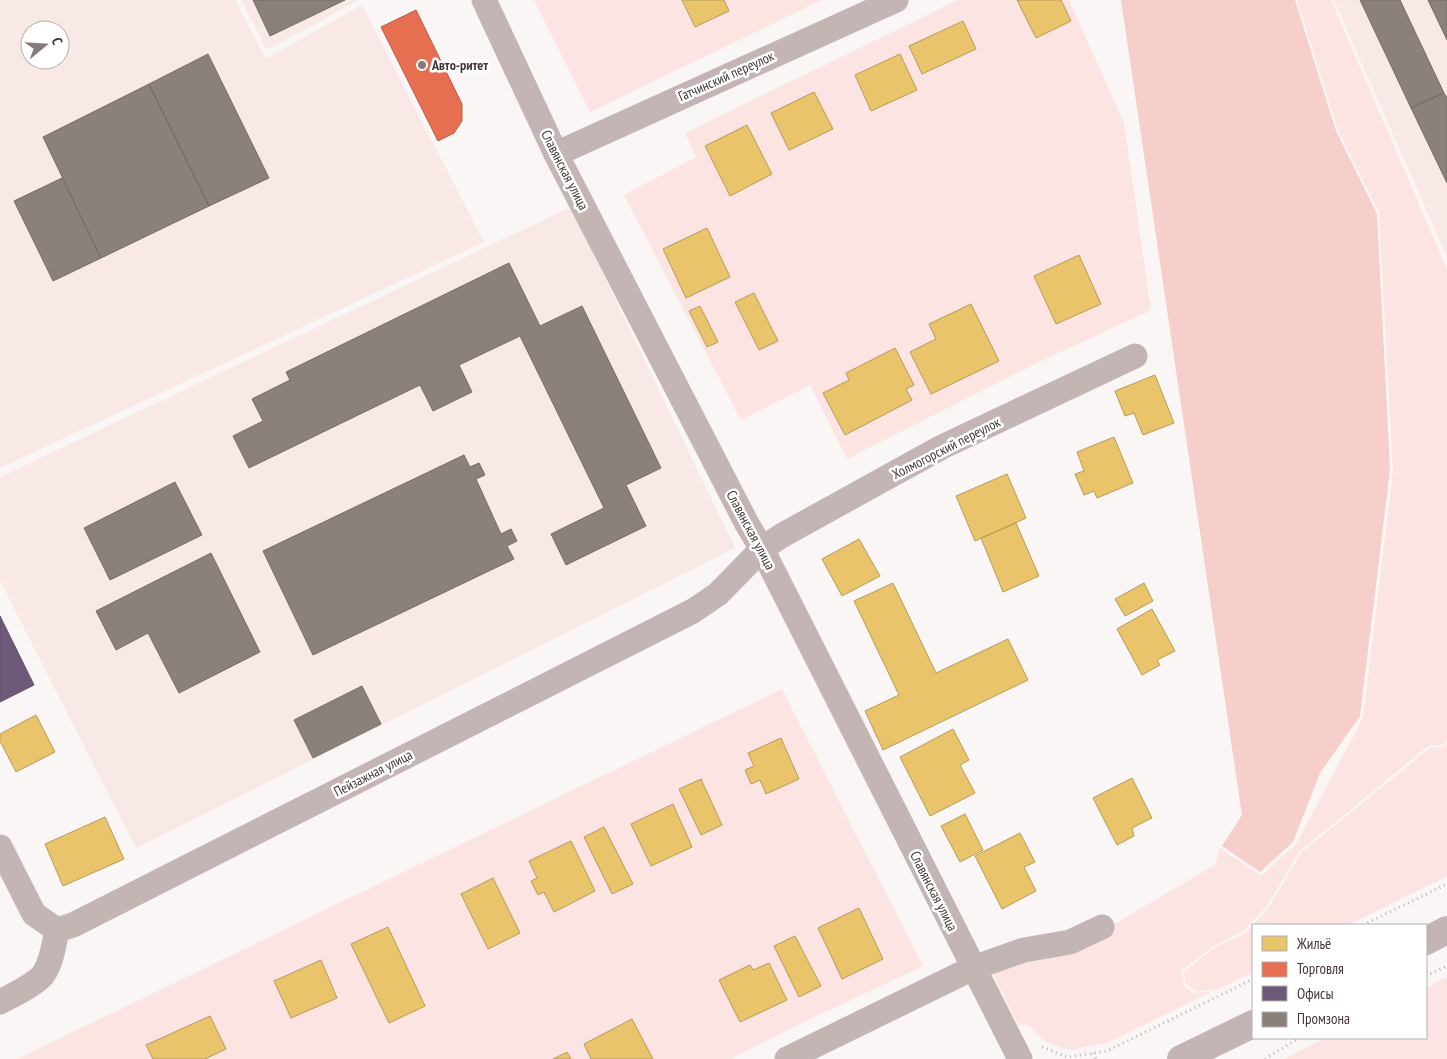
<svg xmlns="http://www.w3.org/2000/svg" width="1447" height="1059" font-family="'PT Sans Narrow',sans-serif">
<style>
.built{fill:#f8e9e7;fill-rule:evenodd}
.green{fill:#fce4e2}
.forest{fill:#f6ceca}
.homes{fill:#e9c46a;stroke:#b89a5a}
.shops{fill:#e76f51;stroke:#b65e49}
.offices{fill:#6d597a;stroke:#614f66}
.industry{fill:#8a817c;stroke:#756b67}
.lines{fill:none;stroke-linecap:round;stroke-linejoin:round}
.path{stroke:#bfb5b3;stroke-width:3;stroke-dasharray:1 4;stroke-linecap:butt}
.street{stroke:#c3b5b4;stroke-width:25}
.primary{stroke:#c4b5b4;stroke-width:28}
.poi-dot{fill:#847a79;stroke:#fff;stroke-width:2}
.labels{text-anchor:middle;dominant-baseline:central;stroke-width:5;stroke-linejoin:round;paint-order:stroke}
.poi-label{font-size:14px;font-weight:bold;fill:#443736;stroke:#fff;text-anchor:start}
.street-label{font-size:14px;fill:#443736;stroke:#fff}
</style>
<rect width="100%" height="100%" fill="#faf6f5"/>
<path class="built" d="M 0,0 L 235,0 L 266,59 L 362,5 L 484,242 L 0,468 ZM 30,30 L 60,30 L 60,60 L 30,60 Z
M 241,0 L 359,0 L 267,50 Z
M 1334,0 L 1447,0 L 1447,257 Z
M 571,207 L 735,548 L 136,848 L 0,581 L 0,477 Z"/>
<path class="green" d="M 534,0 L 822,0 L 590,112 Z
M 958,0 L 1069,0 L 1124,123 L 1151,310 L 1041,361 L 847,459 L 810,385 L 741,420 L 624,195 L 696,157 L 685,133 Z
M 1297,0 L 1331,0 L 1447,269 L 1447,742 L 1442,745 L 1428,746 L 1299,852 L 1267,906 L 1243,931 L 1211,948 L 1181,971 L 1185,987 L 1194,993 L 1213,991 L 1107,1043 L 1069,1050 L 1046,1042 L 1028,1025 L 1018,1025 L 991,970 L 1075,947 L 1215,865 L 1220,848 L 1261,876 L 1296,844 L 1363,718 L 1393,471 L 1379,212 L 1338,130 Z
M 782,689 L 923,966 L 806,1021 L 731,1059 L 17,1059 Z
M 1447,744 L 1447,876 L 1348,925 L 1253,925 L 1253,972 L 1218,989 L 1196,991 L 1186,984 L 1184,972 L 1214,948 L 1245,934 L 1269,907 L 1301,853 L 1430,748 L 1442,747 Z
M 1447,977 L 1447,1059 L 1284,1059 L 1326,1038 L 1426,1038 L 1426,988 Z"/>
<path class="forest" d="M 1121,0 L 1295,0 L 1336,131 L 1377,214 L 1390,470 L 1360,716 L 1320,773 L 1293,842 L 1260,872 L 1222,846 L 1242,815 Z"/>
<path class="homes" d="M 682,0 L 724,0 L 729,11 L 695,27 Z
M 1017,0 L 1061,0 L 1071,21 L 1036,38 Z
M 963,21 L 976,49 L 922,74 L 909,46 Z
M 900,54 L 917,90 L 871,111 L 855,75 Z
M 814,92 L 833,129 L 789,150 L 771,113 Z
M 747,125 L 772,174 L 730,196 L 705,146 Z
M 707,228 L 730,277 L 686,298 L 663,249 Z
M 1079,255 L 1101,304 L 1056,324 L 1034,276 Z
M 754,293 L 778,341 L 759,350 L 735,302 Z
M 971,304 L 999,361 L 931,394 L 910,352 L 936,339 L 929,324 Z
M 700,306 L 718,342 L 707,347 L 689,311 Z
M 895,348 L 914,385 L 906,389 L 912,400 L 845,435 L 823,393 L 849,380 L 846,373 Z
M 1155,375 L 1174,423 L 1143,435 L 1134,413 L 1125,416 L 1115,391 Z
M 1114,437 L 1133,483 L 1097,498 L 1094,491 L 1084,495 L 1075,474 L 1084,471 L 1077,452 Z
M 1007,474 L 1026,518 L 975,541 L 956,496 Z
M 1016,523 L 1039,576 L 1003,592 L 981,538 Z
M 859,539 L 880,576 L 842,596 L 822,559 Z
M 893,583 L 936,673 L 1008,639 L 1028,680 L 883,750 L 865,711 L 899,695 L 854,601 Z
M 1144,583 L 1153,601 L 1125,616 L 1115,599 Z
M 1152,609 L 1175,651 L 1157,660 L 1160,665 L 1142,675 L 1117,629 Z
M 36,715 L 55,752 L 16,772 L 0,741 L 0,734 Z
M 953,729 L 969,760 L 960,765 L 975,793 L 930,816 L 900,757 Z
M 781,738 L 799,779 L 766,794 L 760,780 L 751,784 L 745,770 L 754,766 L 748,753 Z
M 1132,778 L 1152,818 L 1132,828 L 1134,836 L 1117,845 L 1093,798 Z
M 701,779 L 722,825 L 701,835 L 679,789 Z
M 673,804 L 692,847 L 651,866 L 631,824 Z
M 965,814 L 983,850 L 960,862 L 941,826 Z
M 105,817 L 124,859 L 63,886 L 45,844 Z
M 604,827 L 633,884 L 612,894 L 584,837 Z
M 1020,833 L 1035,862 L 1024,867 L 1036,891 L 1002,909 L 975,856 Z
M 571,841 L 595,891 L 554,912 L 544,892 L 538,895 L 531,881 L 537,878 L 529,861 Z
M 493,878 L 520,933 L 488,949 L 461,894 Z
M 859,908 L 883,959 L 842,979 L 818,928 Z
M 388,927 L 425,1006 L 389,1023 L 351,944 Z
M 795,936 L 821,986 L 799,997 L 774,946 Z
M 321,960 L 337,998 L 291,1018 L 274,981 Z
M 769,963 L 787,1000 L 740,1022 L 719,980 L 750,965 L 753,970 Z
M 210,1016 L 226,1049 L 205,1059 L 153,1059 L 146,1045 Z
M 632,1019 L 653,1059 L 591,1059 L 584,1044 Z
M 567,1052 L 571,1059 L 553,1059 Z"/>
<path class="shops" d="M 416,10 L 462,104 L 462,121 L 454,133 L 438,141 L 381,27 Z"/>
<path class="offices" d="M 0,616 L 34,685 L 0,702 Z"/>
<path class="industry" d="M 253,0 L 345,0 L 270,36 Z
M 1360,0 L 1400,0 L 1444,93 L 1411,108 Z
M 1428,0 L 1447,0 L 1447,40 Z
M 208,54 L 269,178 L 209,206 L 149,84 Z
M 149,84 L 209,206 L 101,258 L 43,137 Z
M 1444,93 L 1447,98 L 1447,183 L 1411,108 Z
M 62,178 L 101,258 L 53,281 L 14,201 Z
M 509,263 L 540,326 L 582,306 L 661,468 L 626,485 L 646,526 L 566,565 L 551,534 L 604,508 L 520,336 L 459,365 L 472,392 L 433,411 L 420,385 L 249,468 L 233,436 L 263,421 L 252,399 L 290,380 L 286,372 Z
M 464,455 L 470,467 L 479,463 L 485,475 L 476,479 L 501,534 L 511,529 L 517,541 L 507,546 L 514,559 L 313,655 L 263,551 Z
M 175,482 L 202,535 L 110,580 L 84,528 Z
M 211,553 L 260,652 L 179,693 L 148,633 L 116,650 L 96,611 Z
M 362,686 L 381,724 L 313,758 L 294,720 Z"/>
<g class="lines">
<path class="path" d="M 1363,925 L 1447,884
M 1426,976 L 1447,966
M 1042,1047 L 1067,1057 L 1107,1051 L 1253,979
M 1093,1053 L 1096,1059
M 1265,1059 L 1299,1038"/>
<path class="street" d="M 484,0 L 556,154 L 747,524 L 762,549 L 1020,1059
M 556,154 L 896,0
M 0,847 L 34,914 L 57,930
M 0,1002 C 13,995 29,988 40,978 C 51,968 54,944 57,930 L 73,925 L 693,611 L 718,594 L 762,549 L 781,536 L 942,447 L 1135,356
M 787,1059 L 973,968 L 1024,950 L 1070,942 L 1102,927"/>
<path class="primary" d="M 1426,941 L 1447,930
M 1181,1059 L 1253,1024"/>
</g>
<circle class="poi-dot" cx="422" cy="65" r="5"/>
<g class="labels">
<g class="poi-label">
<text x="432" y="65">Авто-ритет</text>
</g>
<g class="street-label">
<text transform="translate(726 76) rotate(-24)">Гатчинский переулок</text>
<text transform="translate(565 170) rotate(63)">Славянская улица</text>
<text transform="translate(946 448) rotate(-27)">Холмогорский переулок</text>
<text transform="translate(751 530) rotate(62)">Славянская улица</text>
<text transform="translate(373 773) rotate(-27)">Пейзажная улица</text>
<text transform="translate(934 891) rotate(63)">Славянская улица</text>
</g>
</g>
<rect x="1252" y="924" width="175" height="115" fill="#ffffff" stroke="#b4afaf"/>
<rect x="1262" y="936" width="25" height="15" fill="#e9c46a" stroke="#b4afaf"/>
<text x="1297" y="949" font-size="15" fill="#443736">Жильё</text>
<rect x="1262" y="962" width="25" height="15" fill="#e76f51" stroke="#b4afaf"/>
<text x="1297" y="974" font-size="15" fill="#443736">Торговля</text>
<rect x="1262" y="986" width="25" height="15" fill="#6d597a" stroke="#b4afaf"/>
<text x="1297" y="999" font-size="15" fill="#443736">Офисы</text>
<rect x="1262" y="1012" width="25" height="15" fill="#8a817c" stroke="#b4afaf"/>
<text x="1297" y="1024" font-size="15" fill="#443736">Промзона</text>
<g transform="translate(45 45) rotate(72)"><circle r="24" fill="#ffffff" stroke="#b4afaf"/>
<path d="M0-4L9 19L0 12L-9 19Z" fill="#847a79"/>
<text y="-8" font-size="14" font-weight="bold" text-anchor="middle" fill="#443736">С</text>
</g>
</svg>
